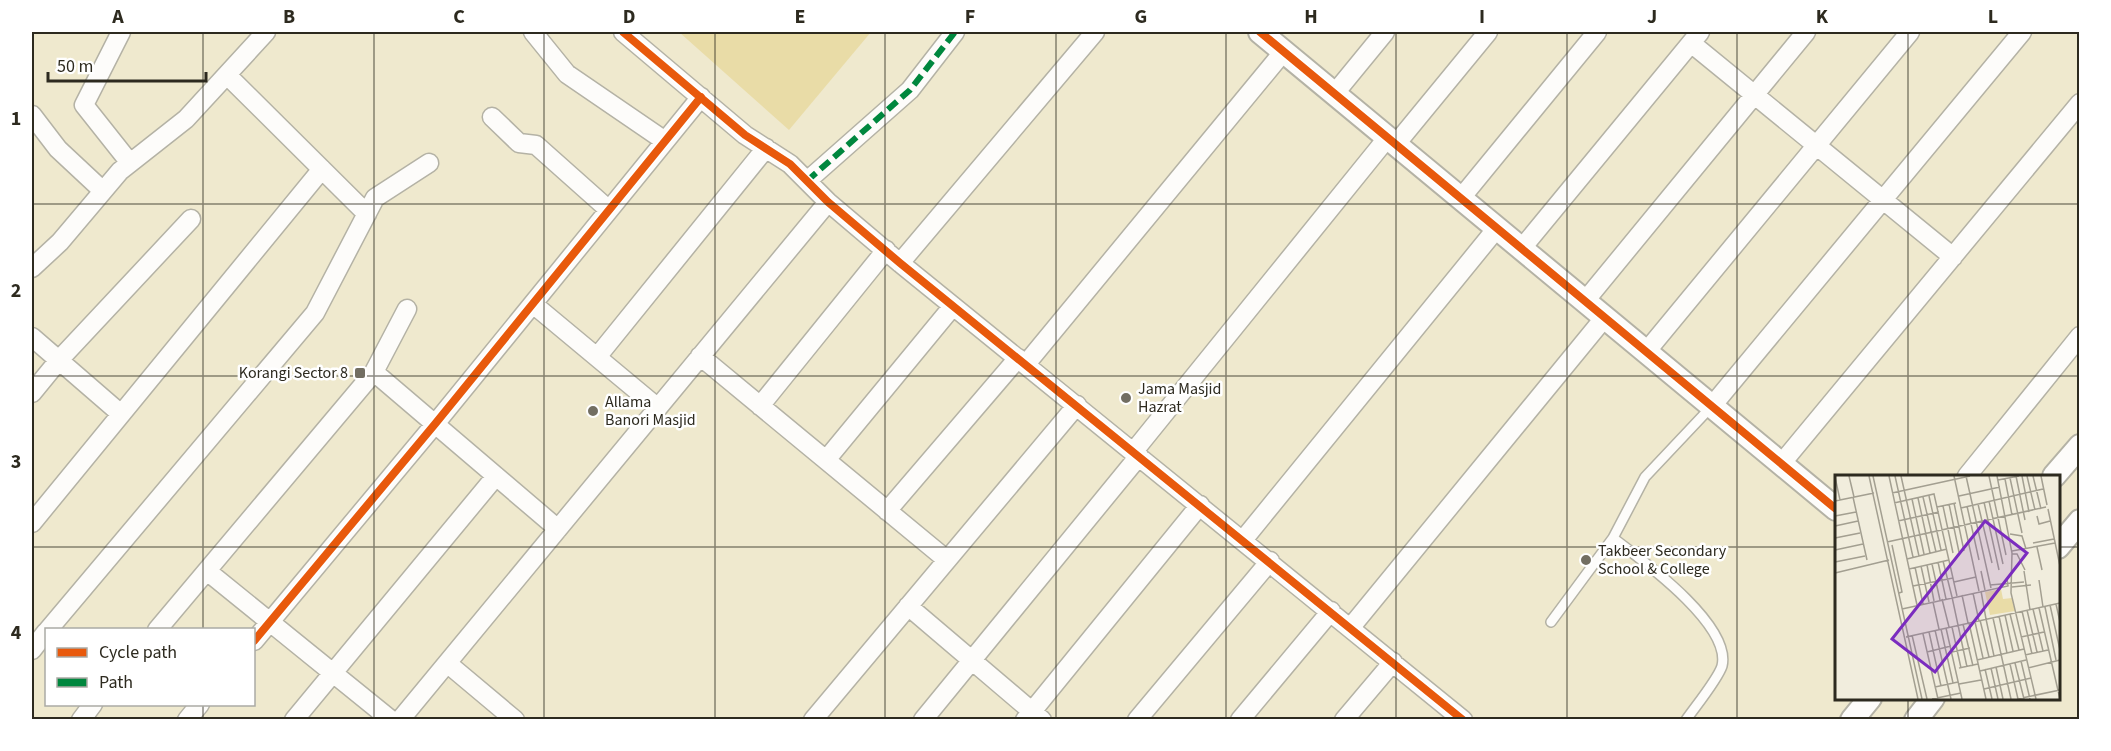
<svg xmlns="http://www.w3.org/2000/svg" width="2111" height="751" font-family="'Source Sans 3',sans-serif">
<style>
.built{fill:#efe9ce;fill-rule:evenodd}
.green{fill:#e9dca7}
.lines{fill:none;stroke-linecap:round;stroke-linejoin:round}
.service-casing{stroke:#b4b2a5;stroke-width:12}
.minor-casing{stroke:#b4b2a5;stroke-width:21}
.tertiary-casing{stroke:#b4b2a5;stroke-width:26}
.service{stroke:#fdfcfa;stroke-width:9}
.minor{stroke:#fdfcfa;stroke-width:18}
.tertiary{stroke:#fdfcfa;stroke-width:22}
.quiet{stroke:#00873e;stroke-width:6;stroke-dasharray:12 6;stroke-linecap:butt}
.cycleway-casing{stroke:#fff;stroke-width:11}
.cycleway{stroke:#e8590c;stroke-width:8}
.grid{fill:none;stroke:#2d2a1f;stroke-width:1.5;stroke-opacity:0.55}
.poi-dot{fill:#726e62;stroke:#fff;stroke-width:2}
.labels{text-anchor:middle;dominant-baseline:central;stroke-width:5;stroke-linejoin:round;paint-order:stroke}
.poi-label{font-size:16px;fill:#2d2a1f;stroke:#fff;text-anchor:start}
.inset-road{fill:none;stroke:#a39f91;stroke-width:1.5}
.view{fill:#7b2cbf;fill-opacity:0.15;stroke:#7b2cbf;stroke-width:3}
.inset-edge{fill:none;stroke:#2d2a1f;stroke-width:3}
.neatline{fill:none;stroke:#2d2a1f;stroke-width:2}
.grid-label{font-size:20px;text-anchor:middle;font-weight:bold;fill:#2d2a1f}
</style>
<rect width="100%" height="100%" fill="#f1eddd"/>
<path class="built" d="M 32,32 L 2079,32 L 2079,719 L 32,719 ZM 1836,476 L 2058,476 L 2058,698 L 1836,698 ZM 46,630 L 254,630 L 254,704 L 46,704 Z"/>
<path class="green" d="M 679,32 L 871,32 L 789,130 Z"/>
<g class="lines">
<defs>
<path id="service" d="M 1613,538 C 1642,560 1732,625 1722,666 C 1718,679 1695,707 1686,720
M 1551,622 L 1613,538 L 1645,477 L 1712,406"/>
<path id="minor" d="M 121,32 L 84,105 L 130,163
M 533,32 L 567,74 L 665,141
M 623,32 L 745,135 L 790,164 L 828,202 L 900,263 L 1463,720
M 1691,43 L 1953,257
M 227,75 L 367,214
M 1335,93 L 1385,32
M 32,115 L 58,149 L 103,191
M 492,117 L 519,143 L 536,145 L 609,210
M 1396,144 L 1488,32
M 807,181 L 910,90 L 955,32
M 1461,198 L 1597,32
M 1522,248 L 1700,32
M 900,263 L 1095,32
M 32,268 L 60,242 L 120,171 L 186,119 L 266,32
M 1585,301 L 1806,32
M 533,304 L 658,408
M 32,337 L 121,414
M 1646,352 L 1910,32
M 700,356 L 947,560
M 597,357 L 766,148
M 1026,364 L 1284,51
M 374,372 L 558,529
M 32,393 L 59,360 L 191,219
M 760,406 L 886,250
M 1712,406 L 2022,32
M 1134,451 L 1388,137
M 826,460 L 953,306
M 1781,464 L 2080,103
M 1967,476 L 2080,336
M 887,511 L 1018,358
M 32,523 L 322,169
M 1243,540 L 1497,228
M 207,571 L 391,720
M 908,606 L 1042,720
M 1351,627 L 1605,317
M 48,630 L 315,313 L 375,198 L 429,163
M 157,630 L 374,372 L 407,309
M 254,641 L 435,424 L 701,97
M 32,650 L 46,632
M 447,663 L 515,720
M 81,720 L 93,704
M 187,720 L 200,704
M 294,720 L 496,476
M 400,720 L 828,202
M 813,720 L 1077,405
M 923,720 L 1139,456
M 1025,720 L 1200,505
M 1137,720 L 1270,561
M 1240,720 L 1331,611
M 1344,720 L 1393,662"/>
<path id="tertiary" d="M 1260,32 L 1836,509
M 2054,476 L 2080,446
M 2058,547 L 2080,521
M 1852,720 L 1870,698
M 1916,720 L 1933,698"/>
</defs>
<use href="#service" class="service-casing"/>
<use href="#minor" class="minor-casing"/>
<use href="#tertiary" class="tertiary-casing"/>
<use href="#service" class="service"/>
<use href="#minor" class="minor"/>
<use href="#tertiary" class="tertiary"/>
<path class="quiet" d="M 807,181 L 910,90 L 955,32"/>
<defs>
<path id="cycleway" d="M 623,32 L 745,135 L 790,164 L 828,202 L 900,263 L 1463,720
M 1260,32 L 1836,509
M 254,641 L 435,424 L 701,97"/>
</defs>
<use href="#cycleway" class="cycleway-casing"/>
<use href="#cycleway" class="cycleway"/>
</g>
<path class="grid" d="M 203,32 L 203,630M 374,32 L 374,720M 544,32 L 544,720M 715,32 L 715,720M 885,32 L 885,720M 1056,32 L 1056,720M 1226,32 L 1226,720M 1396,32 L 1396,720M 1567,32 L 1567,720M 1737,32 L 1737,720M 1908,32 L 1908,476M 32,204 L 2080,204M 32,376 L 2080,376M 32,547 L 1836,547M 2058,547 L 2080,547M 1908,698 L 1908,720M 203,704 L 203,720"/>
<g class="poi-dot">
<rect x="354" y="367" width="12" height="12" rx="3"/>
<circle cx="1126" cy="398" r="6"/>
<circle cx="593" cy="411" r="6"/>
<circle cx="1586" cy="560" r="6"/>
</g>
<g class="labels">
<g class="poi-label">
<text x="348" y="373" text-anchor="end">Korangi Sector 8</text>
<text x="1138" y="389">Jama Masjid<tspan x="1138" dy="18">Hazrat</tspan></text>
<text x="605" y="402">Allama<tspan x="605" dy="18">Banori Masjid</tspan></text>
<text x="1598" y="551">Takbeer Secondary<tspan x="1598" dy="18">School &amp; College</tspan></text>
</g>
</g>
<g transform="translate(1835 475)">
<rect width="225" height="225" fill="#f1eddd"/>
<path d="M 166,114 L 168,124 L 177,123 L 180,136 L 155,140 L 150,117 Z" fill="#e9dca7"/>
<path class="inset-road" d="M 14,1 L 19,22M 34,1 L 83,224M 38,1 L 87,224M 54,1 L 82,130M 60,1 L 78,82M 66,1 L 84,81M 119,1 L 144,116M 131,1 L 156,113M 154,1 L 171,80M 162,1 L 177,78 L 176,118 L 201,224M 181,1 L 190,45M 187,1 L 194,37M 192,1 L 200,35M 198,1 L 206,34M 206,1 L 212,30M 0,2 L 5,25M 175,3 L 187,58M 170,4 L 177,40M 163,5 L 184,1M 57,18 L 135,1M 94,21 L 106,75M 124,21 L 165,12M 18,22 L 32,85M 88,22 L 101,77M 83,23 L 95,78M 77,24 L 89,79M 0,26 L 39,18M 154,26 L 168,89M 149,27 L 164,95M 59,28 L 99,19 L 122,121M 119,28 L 129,76M 114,29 L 124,77M 143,29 L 157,88M 108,31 L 118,78M 132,31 L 144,85M 102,32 L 121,28M 126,33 L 208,14M 213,34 L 225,91M 0,41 L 21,37M 202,41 L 204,49 L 215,46M 63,46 L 104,37M 0,51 L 23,46M 175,59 L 187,61 L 191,74M 0,63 L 25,58M 52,67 L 211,32M 198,68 L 219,64M 57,70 L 67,117 L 64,118M 202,72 L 207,95M 0,75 L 28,69M 177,76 L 220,68M 177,79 L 182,79 L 190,95M 72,84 L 112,74M 108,86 L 117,122M 0,87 L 30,81M 103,87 L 111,124M 97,89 L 105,125M 92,90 L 99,126M 86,91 L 94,127M 80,92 L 88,129M 74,94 L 114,85M 146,96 L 150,115M 189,96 L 195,135M 0,98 L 54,85M 204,105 L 208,132M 119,107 L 141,102M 155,110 L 189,107M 78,111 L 118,103M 177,112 L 196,110M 146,116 L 151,144M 138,118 L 144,146M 127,120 L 133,148M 117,122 L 123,150M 107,124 L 114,152M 98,127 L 104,154M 221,129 L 225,147M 215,130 L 225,175M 210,132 L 221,185M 204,133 L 225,224M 67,134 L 173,111 L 172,103M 198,134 L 208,176M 192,135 L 202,177M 187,136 L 197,179M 175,139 L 184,175M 170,140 L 178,176M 164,141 L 172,178M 158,143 L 176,224M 151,144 L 159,181M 145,145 L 154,182M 140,147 L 148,183M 134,148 L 151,224M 128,149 L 138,191M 123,150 L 132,192M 117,152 L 126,193M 111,153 L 127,224M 106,154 L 118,208M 100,155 L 116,224M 94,157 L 106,211M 88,159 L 103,224M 77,160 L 92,224M 71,162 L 225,128M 186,162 L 209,157M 92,177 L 116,171M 117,177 L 135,173M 190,180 L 213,175M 142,185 L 189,174M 186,186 L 195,224M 180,188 L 189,224M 175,189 L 183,224M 161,192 L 168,224M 124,193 L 143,189M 156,193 L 163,224M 193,193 L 225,185M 150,194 L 157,224M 145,196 L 191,185M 124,209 L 146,205M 100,212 L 123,207M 149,214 L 196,203M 97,224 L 126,218M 182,224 L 225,215"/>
<path class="view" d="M 150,46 L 192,78 L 100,197 L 57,164 Z"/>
<rect width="225" height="225" class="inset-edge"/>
</g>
<rect width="2111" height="751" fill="none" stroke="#ffffff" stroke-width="66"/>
<rect x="45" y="628" width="210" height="78" fill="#ffffff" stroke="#abaaa5" stroke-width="1.5"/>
<rect x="57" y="648" width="30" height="9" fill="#e8590c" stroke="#abaaa5" stroke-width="1.5"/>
<text x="99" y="658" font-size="18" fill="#2d2a1f">Cycle path</text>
<rect x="57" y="678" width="30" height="9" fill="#00873e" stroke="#abaaa5" stroke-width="1.5"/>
<text x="99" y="688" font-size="18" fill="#2d2a1f">Path</text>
<path d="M48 72v9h158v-9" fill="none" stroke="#2d2a1f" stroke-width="3"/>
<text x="57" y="72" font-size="18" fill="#2d2a1f" stroke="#ffffff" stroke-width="4.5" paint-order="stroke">50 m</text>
<rect x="33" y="33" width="2045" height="685" class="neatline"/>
<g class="grid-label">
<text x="118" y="23">A</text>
<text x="289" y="23">B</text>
<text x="459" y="23">C</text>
<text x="629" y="23">D</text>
<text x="800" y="23">E</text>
<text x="970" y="23">F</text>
<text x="1141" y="23">G</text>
<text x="1311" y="23">H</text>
<text x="1482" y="23">I</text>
<text x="1652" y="23">J</text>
<text x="1822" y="23">K</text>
<text x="1993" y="23">L</text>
<text x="16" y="125">1</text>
<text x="16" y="297">2</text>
<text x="16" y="468">3</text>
<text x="16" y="639">4</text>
</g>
</svg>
